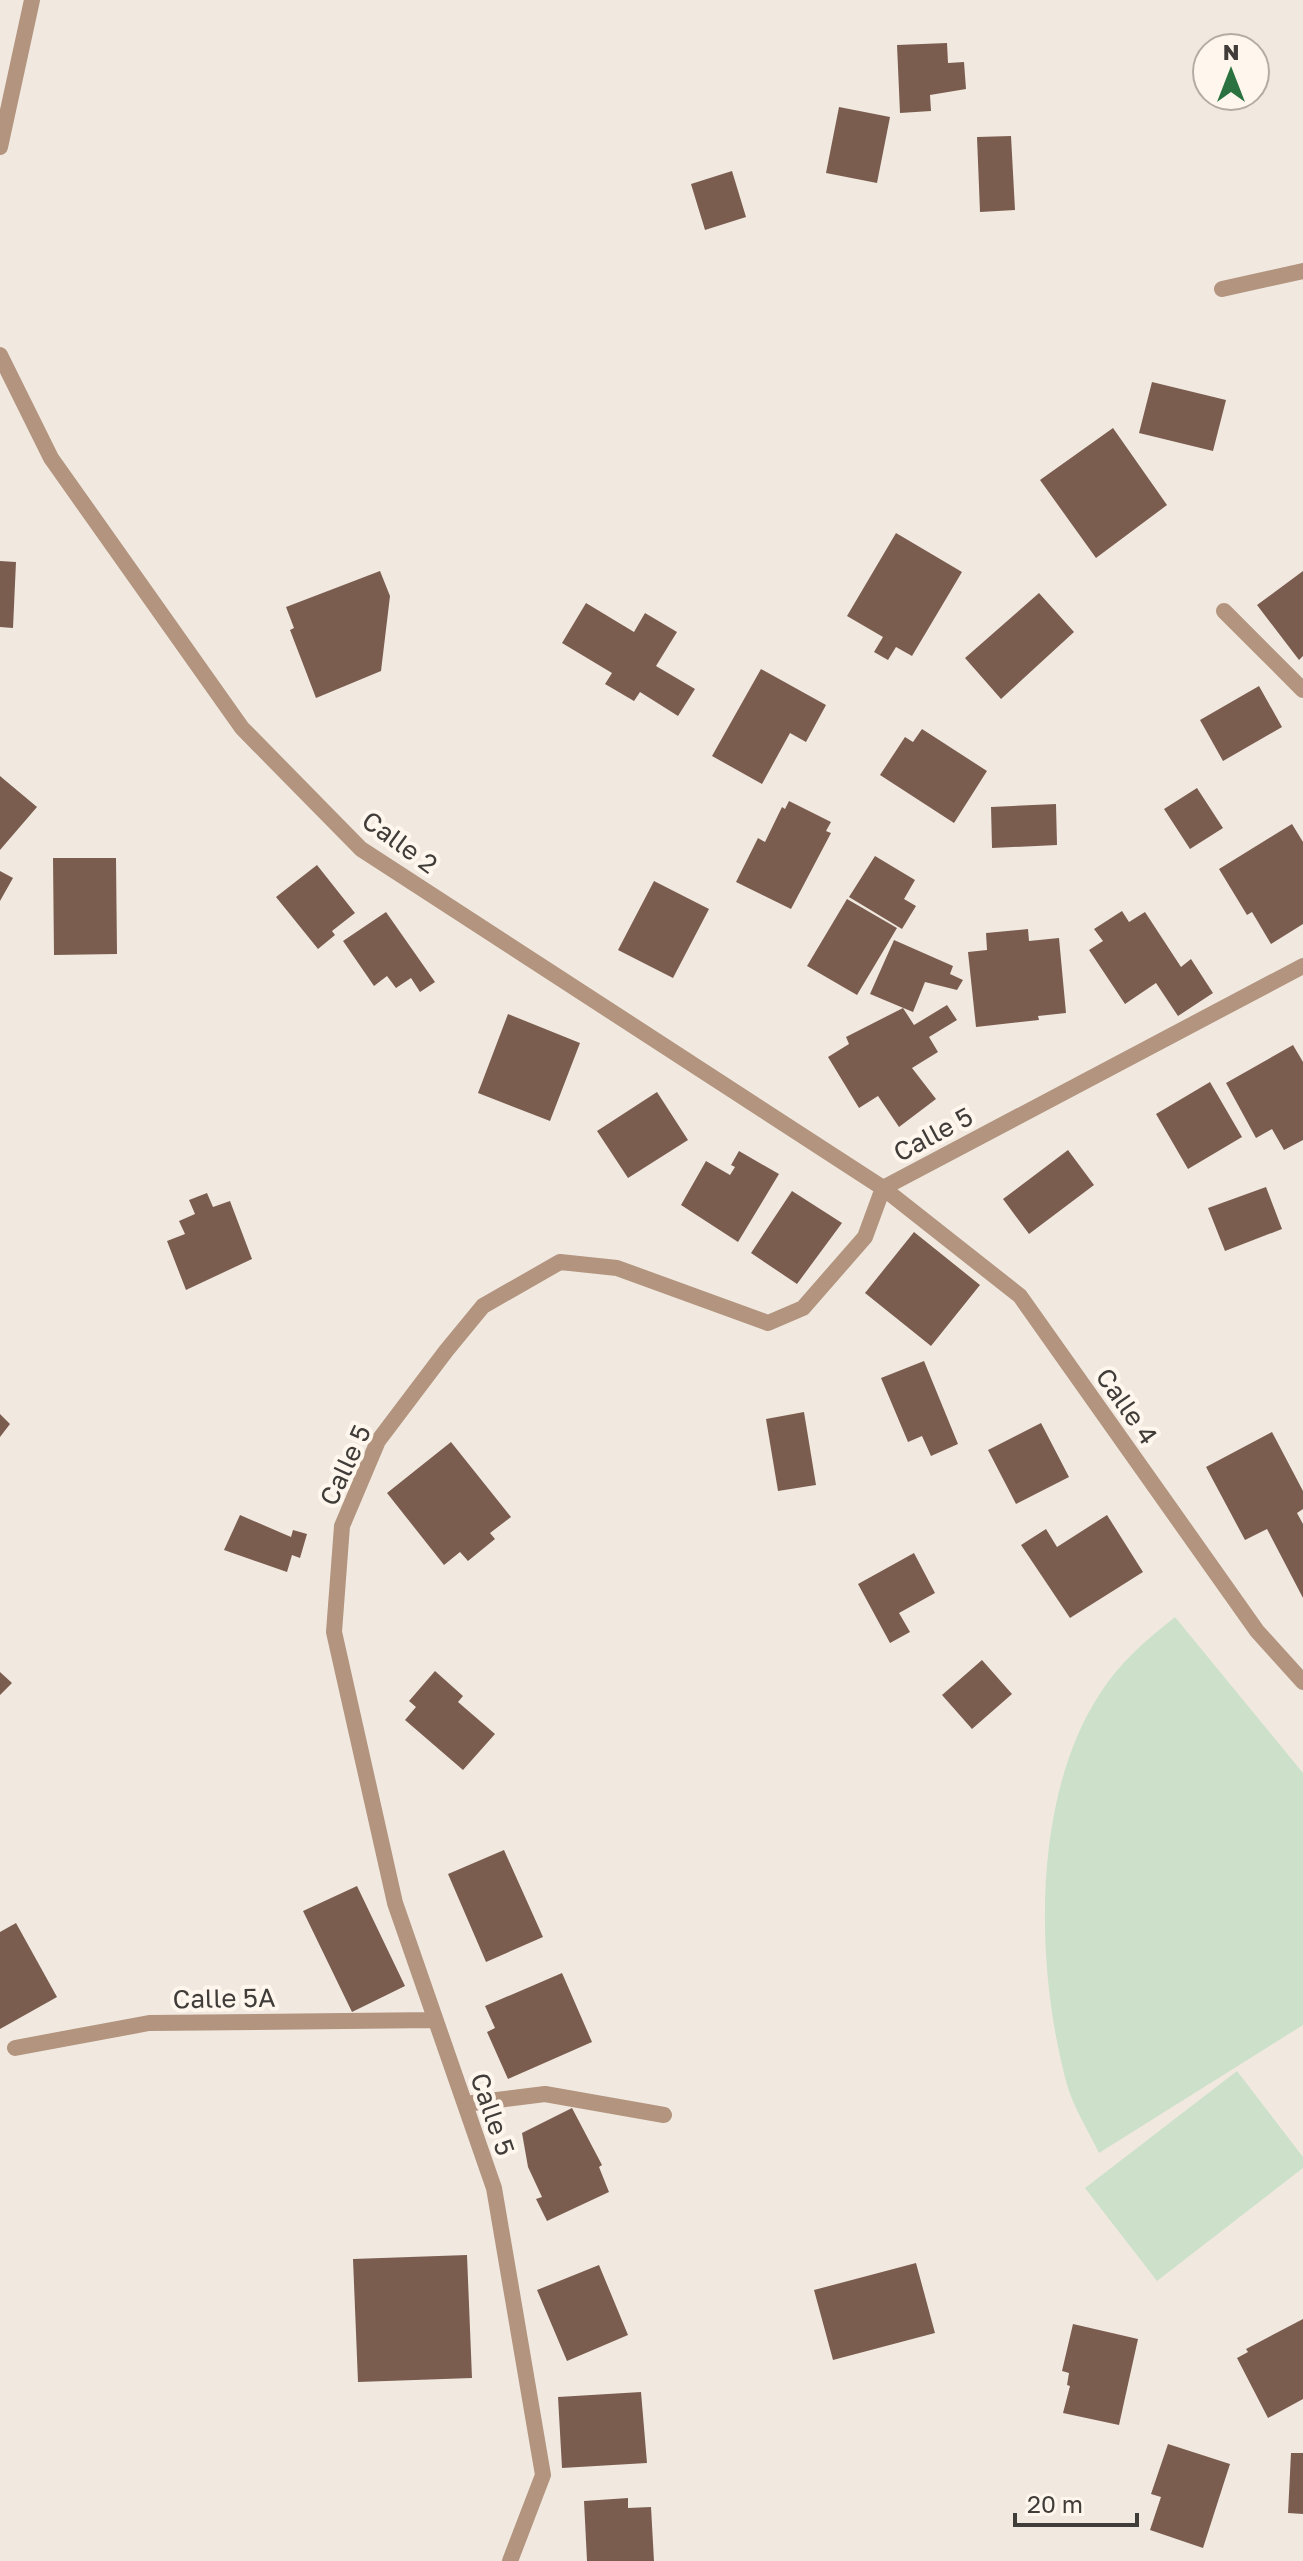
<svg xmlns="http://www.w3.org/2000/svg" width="1303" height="2561" font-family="'Golos Text',sans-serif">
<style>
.green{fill:#cde0c9}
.building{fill:#7b5d50}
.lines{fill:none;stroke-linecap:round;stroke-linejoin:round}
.minor{stroke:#b2947f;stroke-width:16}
.labels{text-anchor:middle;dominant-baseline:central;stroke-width:8;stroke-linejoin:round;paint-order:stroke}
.street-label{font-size:26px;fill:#403c39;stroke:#fff7ed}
</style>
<rect width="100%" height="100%" fill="#f1e9e0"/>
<path class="green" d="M 1175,1617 L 1303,1773 L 1303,2025 L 1099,2153 C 1088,2130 1072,2105 1066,2081 C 1035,1964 1032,1799 1099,1695 C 1119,1663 1146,1640 1175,1617 Z
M 1237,2071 L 1303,2157 L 1303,2168 L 1157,2281 L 1085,2188 Z"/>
<path class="building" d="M 947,43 L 948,63 L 964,62 L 966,89 L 930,95 L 931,111 L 900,113 L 897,45 Z
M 839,107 L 890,117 L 877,183 L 826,173 Z
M 1011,136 L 1015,210 L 980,212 L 977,137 Z
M 732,171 L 746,217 L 705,230 L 691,184 Z
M 1152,382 L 1226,400 L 1213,451 L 1139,433 Z
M 1113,428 L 1167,505 L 1096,558 L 1040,480 Z
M 896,533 L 962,572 L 912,656 L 896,647 L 888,660 L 874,652 L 883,637 L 847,616 Z
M 0,561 L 16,562 L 13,628 L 0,627 Z
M 380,571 L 390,596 L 381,671 L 316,698 L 290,630 L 294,628 L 286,607 Z
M 1303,571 L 1303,656 L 1299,660 L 1257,605 Z
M 1039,593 L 1074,632 L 1001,699 L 965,658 Z
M 586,603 L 634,632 L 645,613 L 677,632 L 656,666 L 695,689 L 678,716 L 640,692 L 634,701 L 605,684 L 612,673 L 562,643 Z
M 761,669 L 826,705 L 806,742 L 790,733 L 762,784 L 712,756 Z
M 1259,686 L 1282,727 L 1223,761 L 1200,720 Z
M 922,729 L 987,771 L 954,823 L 880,775 L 905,737 L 913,742 Z
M 0,776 L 37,807 L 0,850 Z
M 1197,788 L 1223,828 L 1190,849 L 1164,809 Z
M 789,801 L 831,822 L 826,831 L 831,833 L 791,909 L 736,882 L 758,838 L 765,842 L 782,807 L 785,809 Z
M 1056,804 L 1057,845 L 992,848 L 991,807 Z
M 1292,824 L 1303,842 L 1303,924 L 1271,944 L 1252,912 L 1247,915 L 1219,869 Z
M 875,856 L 915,880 L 904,899 L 916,906 L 902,929 L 849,897 Z
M 53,858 L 116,858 L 117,954 L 54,955 Z
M 317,865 L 355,913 L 332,931 L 335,935 L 318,949 L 276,897 Z
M 0,871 L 13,878 L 0,901 Z
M 654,881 L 709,909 L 673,978 L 618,950 Z
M 847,899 L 897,928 L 857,995 L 807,966 Z
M 1122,911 L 1129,922 L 1145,912 L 1181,967 L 1191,959 L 1213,993 L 1178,1016 L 1156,983 L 1125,1004 L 1089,950 L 1103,941 L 1094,929 Z
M 386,912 L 435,982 L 420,992 L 411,978 L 396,988 L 387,976 L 374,986 L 343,941 Z
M 1028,929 L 1029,941 L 1059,938 L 1066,1013 L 1038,1016 L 1039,1020 L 976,1027 L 968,952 L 987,950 L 986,933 Z
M 894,940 L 953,966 L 950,974 L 963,980 L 957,990 L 925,982 L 913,1012 L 870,994 Z
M 947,1005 L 957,1020 L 929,1037 L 938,1052 L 912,1068 L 936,1099 L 899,1127 L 878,1096 L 859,1108 L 828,1057 L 849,1044 L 846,1037 L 903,1008 L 914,1025 Z
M 508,1014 L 580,1043 L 550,1121 L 478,1093 Z
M 1293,1045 L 1303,1062 L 1303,1140 L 1284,1150 L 1272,1129 L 1256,1138 L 1226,1083 Z
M 1210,1082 L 1242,1137 L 1188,1169 L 1156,1114 Z
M 657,1092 L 688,1140 L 628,1178 L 597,1131 Z
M 1068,1150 L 1094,1185 L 1029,1234 L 1003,1199 Z
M 739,1151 L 779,1174 L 738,1242 L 681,1205 L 706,1161 L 730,1175 L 735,1167 L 731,1165 Z
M 1266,1187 L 1282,1229 L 1225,1251 L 1208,1208 Z
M 792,1191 L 842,1223 L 797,1284 L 751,1253 Z
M 207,1193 L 213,1207 L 230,1201 L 252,1259 L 186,1290 L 167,1241 L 185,1234 L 179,1221 L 195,1214 L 189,1200 Z
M 914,1232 L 980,1285 L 931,1346 L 865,1293 Z
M 924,1361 L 958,1444 L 931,1456 L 922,1436 L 908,1442 L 881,1378 Z
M 804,1412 L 816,1485 L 778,1491 L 766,1419 Z
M 0,1414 L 10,1424 L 0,1437 Z
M 1041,1423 L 1069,1477 L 1016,1504 L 988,1450 Z
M 1272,1432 L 1303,1491 L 1303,1509 L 1297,1513 L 1303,1524 L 1303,1598 L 1267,1529 L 1245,1540 L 1206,1467 Z
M 451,1442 L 511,1517 L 490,1533 L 495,1539 L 468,1561 L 460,1552 L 444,1565 L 387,1493 Z
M 240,1515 L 291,1537 L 293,1530 L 307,1534 L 300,1558 L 292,1555 L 287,1572 L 224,1550 Z
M 1107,1515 L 1143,1572 L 1070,1618 L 1021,1545 L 1046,1529 L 1057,1547 Z
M 914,1553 L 935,1593 L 899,1613 L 910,1632 L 890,1643 L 858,1584 Z
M 982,1660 L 1012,1694 L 972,1729 L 942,1695 Z
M 435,1671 L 463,1696 L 458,1702 L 495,1734 L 463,1770 L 405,1720 L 416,1707 L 409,1701 Z
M 0,1672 L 12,1683 L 0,1695 Z
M 504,1850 L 543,1937 L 486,1962 L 448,1874 Z
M 357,1886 L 405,1986 L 352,2012 L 303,1911 Z
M 16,1923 L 57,1997 L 0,2029 L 0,1932 Z
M 562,1973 L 592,2042 L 508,2079 L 487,2032 L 495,2028 L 485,2006 Z
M 572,2108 L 602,2165 L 599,2167 L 609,2192 L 547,2221 L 536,2199 L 542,2197 L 528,2167 L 522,2133 Z
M 467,2255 L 472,2378 L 358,2382 L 353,2259 Z
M 916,2263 L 935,2333 L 833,2360 L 814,2290 Z
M 599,2265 L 628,2335 L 567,2361 L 537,2290 Z
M 1303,2319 L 1303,2399 L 1268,2418 L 1237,2358 L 1248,2352 L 1246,2349 Z
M 1073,2324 L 1138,2339 L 1119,2425 L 1063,2413 L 1070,2386 L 1067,2385 L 1069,2373 L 1062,2371 Z
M 641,2392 L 647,2463 L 562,2468 L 558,2397 Z
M 1168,2444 L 1230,2464 L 1203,2548 L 1150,2530 L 1161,2497 L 1151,2494 Z
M 1291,2453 L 1303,2453 L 1303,2514 L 1288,2513 Z
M 628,2498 L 628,2508 L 651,2507 L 654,2561 L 587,2561 L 584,2501 Z"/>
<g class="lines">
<path class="minor" d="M 0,147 L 32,0
M 1222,289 L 1303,271
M 0,355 L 51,458 L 242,728 L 361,849 L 883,1188 L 1020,1296 L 1257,1631 L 1303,1682
M 1224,611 L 1303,690
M 15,2048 L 149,2023 L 435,2020
M 465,2104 L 545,2094 L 664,2115
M 510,2561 L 543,2475 L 494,2188 L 395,1903 L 334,1632 L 342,1526 L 378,1441 L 446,1351 L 483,1306 L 560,1262 L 617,1268 L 768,1323 L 803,1308 L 865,1237 L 883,1188 L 1303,966"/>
</g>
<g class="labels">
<g class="street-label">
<text transform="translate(400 842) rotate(36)">Calle 2</text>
<text transform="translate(933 1134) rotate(-28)">Calle 5</text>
<text transform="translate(1127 1406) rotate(55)">Calle 4</text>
<text transform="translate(345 1465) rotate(-65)">Calle 5</text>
<text transform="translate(224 1998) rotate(-1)">Calle 5A</text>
<text transform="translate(493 2114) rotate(71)">Calle 5</text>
</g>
</g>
<g transform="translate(1231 72)"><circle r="38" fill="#fff7ed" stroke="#b3aca5" stroke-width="2"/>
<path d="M0-6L14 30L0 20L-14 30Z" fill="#2a723f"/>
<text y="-12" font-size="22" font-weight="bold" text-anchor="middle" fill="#403c39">N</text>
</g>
<path d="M1015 2513v12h122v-12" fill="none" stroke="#403c39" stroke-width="4"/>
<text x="1027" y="2513" font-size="24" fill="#403c39" stroke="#fff7ed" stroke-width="6" paint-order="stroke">20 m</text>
</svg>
